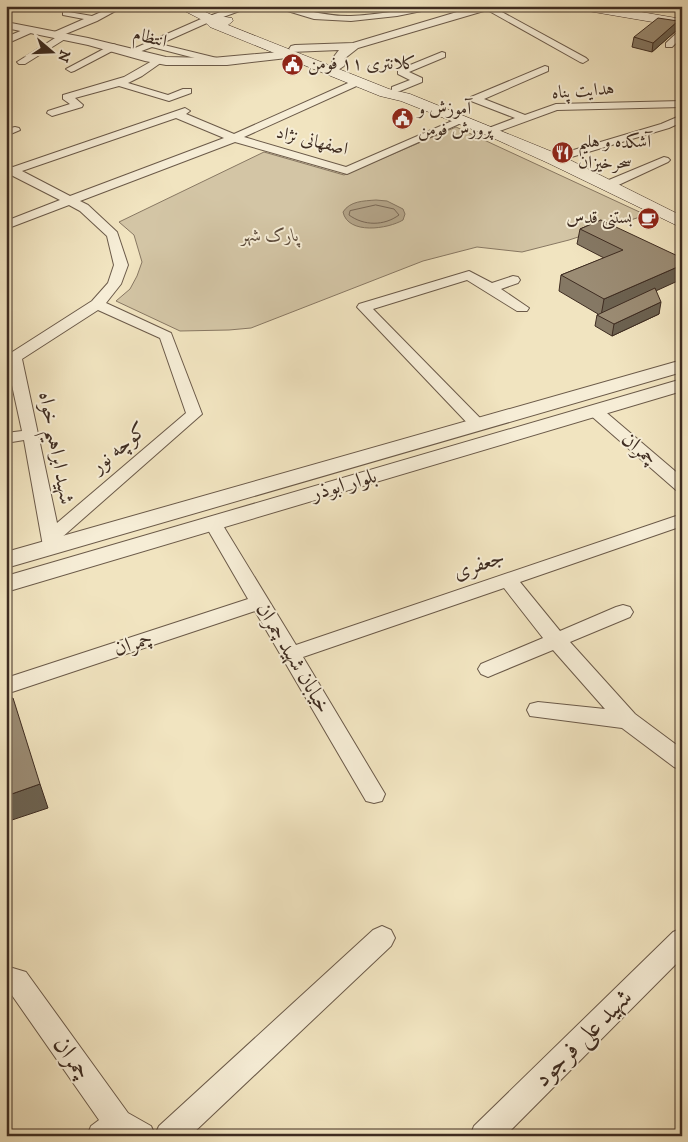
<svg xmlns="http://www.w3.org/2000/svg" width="688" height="1142" font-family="'IM FELL DW Pica',Amiri,serif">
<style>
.green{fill:#d3c5a5;stroke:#887863}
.water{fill:#b4a58a;stroke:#857560}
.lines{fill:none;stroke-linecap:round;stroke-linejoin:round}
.shore{stroke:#796856;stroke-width:1}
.minor-casing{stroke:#6b5a49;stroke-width:2}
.tertiary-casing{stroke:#6b5a49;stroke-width:2}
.secondary-casing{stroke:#3e2c21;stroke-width:1}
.minor{fill:#f6edd6;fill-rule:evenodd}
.tertiary{fill:#f6edd6;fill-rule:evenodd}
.secondary{fill:#f6edd6;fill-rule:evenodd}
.wall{fill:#857864;stroke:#3e2c21}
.shaded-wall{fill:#6c6251;stroke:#3e2c21}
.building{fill:#9b8c74;stroke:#3e2c21}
.labels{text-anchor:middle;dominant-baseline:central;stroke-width:4;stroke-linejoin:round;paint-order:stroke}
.far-street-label{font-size:18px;fill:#3e2c21;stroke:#f6edd6}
.far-poi-label{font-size:18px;fill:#3e2c21;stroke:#f6edd6;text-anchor:start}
.far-park-label{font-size:18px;font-style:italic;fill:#5c4b3b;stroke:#f6edd6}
.street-label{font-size:21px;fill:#3e2c21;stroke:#f6edd6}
.near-street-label{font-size:25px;fill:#3e2c21;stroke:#f6edd6}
</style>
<rect width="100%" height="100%" fill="#f1e4c0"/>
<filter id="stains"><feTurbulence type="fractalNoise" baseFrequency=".004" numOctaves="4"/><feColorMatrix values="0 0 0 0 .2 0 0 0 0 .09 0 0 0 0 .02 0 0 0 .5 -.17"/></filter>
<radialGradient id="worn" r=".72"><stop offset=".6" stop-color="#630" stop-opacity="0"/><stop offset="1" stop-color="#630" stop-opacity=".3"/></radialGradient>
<path class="green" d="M 456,127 L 646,215 L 569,240 L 522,252 L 477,247 L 423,261 L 251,328 L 229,330 L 180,331 L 116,301 L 130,289 L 137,276 L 142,262 L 134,235 L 119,222 L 264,152 L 344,175 Z"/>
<path class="water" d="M 376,200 L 387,201 L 403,209 L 405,214 L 403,220 C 388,229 348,235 343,212 C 350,201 363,201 376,200 Z"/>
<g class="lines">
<path class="shore" d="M 376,205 L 394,209 L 399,215 C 384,226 364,226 349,215 L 350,211 Z"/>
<defs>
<path id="minor" d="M 6,6 L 14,6 L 6,11 Z
M 107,6 L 117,6 L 119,9 L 97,21 L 63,35 L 67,37 L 65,39 L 25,64 L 19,64 L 17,62 L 55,38 L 50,35 L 52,33 L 84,19 L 63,15 L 63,11 L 92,16 L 108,9 Z
M 237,6 L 253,6 L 207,23 L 160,44 L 221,59 L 221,63 L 218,64 L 152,47 L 131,55 L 126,52 L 201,19 Z
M 271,6 C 298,6 323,17 351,16 C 383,15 414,6 446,6 L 397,16 L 351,21 L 314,19 Z
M 491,6 L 586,58 L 588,60 L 583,63 L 580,62 L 482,7 Z
M 30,27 L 33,28 L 33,32 L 6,44 L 6,37 Z
M 682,28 L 682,37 L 672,47 L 666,47 L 666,43 Z
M 113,44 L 116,45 L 116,49 L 74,71 L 71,72 L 66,69 Z
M 442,52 L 445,53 L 445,57 L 409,72 L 422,78 L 422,82 L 400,91 L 392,91 L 392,87 L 410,80 L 398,74 L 398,70 Z
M 159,57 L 164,60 L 162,62 L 142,76 L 128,83 L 168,95 L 183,89 L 191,89 L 191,93 L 169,101 L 119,86 L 75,98 L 83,105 L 82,107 L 52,116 L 47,113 L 48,111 L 70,104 L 63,99 L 63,95 L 124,77 Z
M 545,66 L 548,67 L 548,71 L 484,99 L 525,115 L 556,104 L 682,101 L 682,107 L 557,110 L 494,133 L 486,133 L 485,131 L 486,129 L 515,118 L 471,101 L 470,99 L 471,97 Z
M 357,79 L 362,82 L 361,84 L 244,137 L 346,167 L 459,118 L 467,118 L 468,120 L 347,174 L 235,142 L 80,201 L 88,205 L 117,232 L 128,265 L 121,284 L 106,303 L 171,333 L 202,414 L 60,539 L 61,546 L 58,550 L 52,552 L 46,550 L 43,546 L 24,440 L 6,443 L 6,433 L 22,431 L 8,367 L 6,367 L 6,356 L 92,301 L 108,283 L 114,265 L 107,236 L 80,211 L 69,205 L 6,229 L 6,221 L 60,200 L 11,175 L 6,176 L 6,165 L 13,167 L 185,108 L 190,111 L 186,114 L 234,134 ZM 176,118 L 224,138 L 70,196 L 22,171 ZM 98,310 L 160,338 L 186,413 L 57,523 L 22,359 Z
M 682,115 L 682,122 L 669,128 L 558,161 L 554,162 L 548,159 L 550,157 L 661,124 Z
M 15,127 L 19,128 L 20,130 L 6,136 L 6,129 Z
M 664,157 L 668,158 L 670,160 L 668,162 L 612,188 L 604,188 L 602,185 L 604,182 Z
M 469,271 L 492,283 L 513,276 L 518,277 L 520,280 L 518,283 L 501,289 L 529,308 L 527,311 L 517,311 L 467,280 L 373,309 L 484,422 L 486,425 L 484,428 L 472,428 L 357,307 L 359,304 Z
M 595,406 L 601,408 L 682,477 L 682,491 L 676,490 L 589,414 L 587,411 L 589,408 Z
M 682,514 L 682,526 L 520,582 L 560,631 L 616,607 L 623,605 L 630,607 L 633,612 L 630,617 L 570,642 L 635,714 L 682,749 L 682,770 L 674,767 L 622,728 L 530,716 L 527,710 L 530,704 L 538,702 L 605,709 L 553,650 L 495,674 L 488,677 L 481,674 L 478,669 L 481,664 L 543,638 L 504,588 L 303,657 L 385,794 L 382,801 L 374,803 L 366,801 L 255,611 L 6,694 L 6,678 L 248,599 L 204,523 L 207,519 L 213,517 L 219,519 L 296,645 Z
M 382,926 L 391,930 L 395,938 L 391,946 L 190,1136 L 87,1136 L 91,1126 L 99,1120 L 9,991 L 6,990 L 6,966 L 26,972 L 128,1113 L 151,1126 L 155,1135 L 159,1126 L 373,930 Z
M 682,928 L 682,958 L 505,1136 L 470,1136 L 474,1126 L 673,932 Z"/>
<path id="tertiary" d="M 477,6 L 495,6 L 494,8 L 358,48 L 344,59 L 344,66 L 338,70 L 332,66 L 332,59 L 339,50 L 291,52 L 293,54 L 291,57 L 287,58 L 227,65 L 166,65 L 145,61 L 88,45 L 6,28 L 6,22 L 88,38 L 166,57 L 212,58 L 291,51 L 289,49 L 291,46 L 295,45 L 353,43 Z
M 563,6 L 589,6 L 589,7 C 584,12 569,11 563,6 Z
M 682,360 L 682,372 L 6,568 L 6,552 Z
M 682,379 L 682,391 L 6,592 L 6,576 Z"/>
<path id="secondary" d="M 175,6 L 192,6 L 212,15 L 232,18 L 233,21 L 228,25 L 389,89 L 410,94 L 560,155 L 682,216 L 682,228 L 548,163 L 484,134 L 401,101 L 380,96 L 210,27 L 204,21 Z
M 576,6 L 606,6 L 682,19 L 682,27 L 582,10 Z"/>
</defs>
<use href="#minor" class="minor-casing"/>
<use href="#tertiary" class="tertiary-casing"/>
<use href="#secondary" class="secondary-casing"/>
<use href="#minor" class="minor"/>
<use href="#tertiary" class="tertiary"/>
<use href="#secondary" class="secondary"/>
</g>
<path class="wall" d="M 678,21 L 677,30 L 652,52 L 632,47 L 634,37 Z
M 601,220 L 656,291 L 659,314 L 612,336 L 595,326 L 597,315 L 598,314 L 559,291 L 561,275 L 604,258 L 577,244 L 580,229 Z"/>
<path class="shaded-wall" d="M 678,21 L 677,30 L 652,52 L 653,43 Z
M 682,265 L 682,279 L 601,316 L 604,299 Z
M 661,302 L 659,314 L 612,336 L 614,324 Z
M 40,784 L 48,808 L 6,822 L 6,796 Z"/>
<path class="building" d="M 658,18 L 678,21 L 653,43 L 634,37 Z
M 601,220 L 682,258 L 682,265 L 604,299 L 561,275 L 623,250 L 580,229 Z
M 655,288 L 661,302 L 614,324 L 597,315 Z
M 13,698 L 40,784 L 6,796 L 6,700 Z"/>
<defs>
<symbol id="civic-disc" viewBox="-11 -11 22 22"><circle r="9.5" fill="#8f2418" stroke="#f6edd6"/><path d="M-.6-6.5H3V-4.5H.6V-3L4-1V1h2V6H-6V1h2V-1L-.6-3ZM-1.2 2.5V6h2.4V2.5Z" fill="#fff"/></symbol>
<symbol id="restaurant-disc" viewBox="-11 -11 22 22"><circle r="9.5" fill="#8f2418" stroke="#f6edd6"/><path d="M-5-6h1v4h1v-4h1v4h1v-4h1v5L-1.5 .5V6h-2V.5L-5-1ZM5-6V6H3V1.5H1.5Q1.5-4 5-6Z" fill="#fff"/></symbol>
<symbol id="cafe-disc" viewBox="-11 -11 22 22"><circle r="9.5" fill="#8f2418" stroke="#f6edd6"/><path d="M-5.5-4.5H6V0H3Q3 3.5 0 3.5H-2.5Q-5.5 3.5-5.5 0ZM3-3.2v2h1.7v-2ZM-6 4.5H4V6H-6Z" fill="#fff"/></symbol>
</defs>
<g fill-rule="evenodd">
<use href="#civic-disc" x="280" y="52" width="25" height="25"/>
<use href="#civic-disc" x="390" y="106" width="25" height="25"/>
<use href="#restaurant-disc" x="550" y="140" width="25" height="25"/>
<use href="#cafe-disc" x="636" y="206" width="25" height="25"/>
</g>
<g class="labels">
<g class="far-street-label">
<text transform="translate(150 38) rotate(14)">انتظام</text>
<text transform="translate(583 91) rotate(-4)">هدایت پناه</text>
<text transform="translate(312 141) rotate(14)">اصفهانی نژاد</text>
</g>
<g class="far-poi-label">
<text x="308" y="64">کلانتری ۱۱ فومن</text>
<text x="418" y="109">آموزش و<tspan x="418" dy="21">پرورش فومن</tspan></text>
<text x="578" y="142">آشکده و هلیم<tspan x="578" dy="21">سحرخیزان</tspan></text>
<text x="632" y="218" text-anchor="end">بستنی قدس</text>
</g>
<g class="far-park-label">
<text x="270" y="236">پارک شهر</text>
</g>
<g class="street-label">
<text transform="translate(56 448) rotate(79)">شهید ابراهیم خواه</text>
<text transform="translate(119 448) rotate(-40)">کوچه نور</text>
<text transform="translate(639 449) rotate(41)">چمران</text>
<text transform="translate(344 485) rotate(-16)">بلوار ابوذر</text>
<text transform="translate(479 565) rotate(-19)">جعفری</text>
<text transform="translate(133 644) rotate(-18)">چمران</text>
<text transform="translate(293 658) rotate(59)">خیابان شهید چمران</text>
</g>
<g class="near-street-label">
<text transform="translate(583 1038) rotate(-45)">شهید علی فرجود</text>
<text transform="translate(72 1058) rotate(55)">چمران</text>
</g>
</g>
<rect width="688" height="1142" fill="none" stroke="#f1e4c0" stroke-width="25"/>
<rect x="8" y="8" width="673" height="1127" fill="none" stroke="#3e2c21" stroke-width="2.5"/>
<rect x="12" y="12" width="663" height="1117" fill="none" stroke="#3e2c21"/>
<g transform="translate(52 52) rotate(109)" stroke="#f6edd6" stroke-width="4" paint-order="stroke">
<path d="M0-4L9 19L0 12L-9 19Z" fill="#3e2c21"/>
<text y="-8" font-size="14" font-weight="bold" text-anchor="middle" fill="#3e2c21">N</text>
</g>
<rect width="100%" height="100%" filter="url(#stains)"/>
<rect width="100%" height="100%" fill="url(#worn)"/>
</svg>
